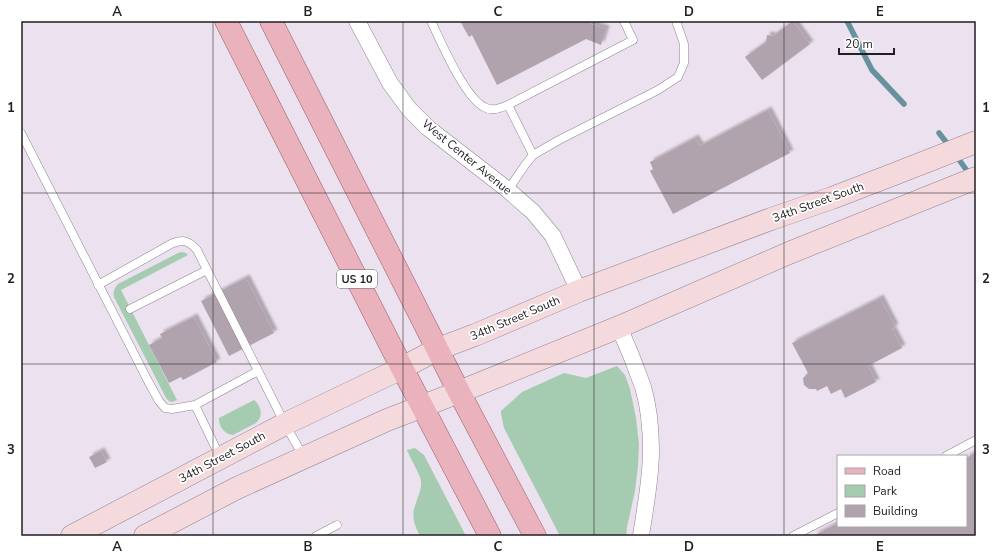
<svg xmlns="http://www.w3.org/2000/svg" width="997" height="557" font-family="'Nunito Sans',sans-serif">
<style>
.green{fill:#a5ccb0}
.lines{fill:none;stroke-linecap:round;stroke-linejoin:round}
.stream{stroke:#66919d;stroke-width:5.5}
.building{fill:#b0a3ae;filter:url(#shadow)}
.service-casing{stroke:#908591;stroke-width:9}
.minor-casing{stroke:#908591;stroke-width:17}
.secondary-casing{stroke:#908591;stroke-width:23}
.primary-casing{stroke:#9b5d69;stroke-width:23}
.service{stroke:#fff;stroke-width:8}
.minor{stroke:#fff;stroke-width:16}
.secondary{stroke:#f4d9dd;stroke-width:22}
.primary{stroke:#eab2bc;stroke-width:22}
.grid{fill:none;stroke:#221e23;stroke-width:1;stroke-opacity:0.55}
.labels{text-anchor:middle;dominant-baseline:central;stroke-width:3.5;stroke-linejoin:round;paint-order:stroke}
.shield{fill:#fff;stroke:#646265;stroke-width:1}
.shield-label{font-size:11px;font-weight:bold;fill:#221e23}
.street-label{font-size:12px;fill:#221e23;stroke:#fff}
.neatline{fill:none;stroke:#221e23;stroke-width:1.5}
.grid-label{font-size:13px;text-anchor:middle;font-weight:bold;fill:#221e23}
</style>
<defs>
<filter id="shadow"><feDropShadow dx="3.5" dy="-3.5" stdDeviation="1" flood-color="#0004"/></filter>
</defs>
<rect width="100%" height="100%" fill="#ece1ee"/>
<path class="green" d="M 182,252 L 186,253 L 188,255 L 121,290 L 177,400 C 168,405 167,399 163,392 L 114,297 C 113,292 114,288 118,284 L 178,253 Z
M 617,366 L 625,375 L 630,389 L 636,418 L 639,444 L 638,466 L 635,491 L 627,527 L 626,536 L 560,536 L 504,428 L 501,414 L 501,411 L 522,392 L 564,373 L 586,378 Z
M 254,400 C 261,406 264,416 256,423 L 233,435 C 225,435 218,426 219,418 Z
M 415,448 L 424,455 L 466,536 L 420,536 C 415,527 411,516 415,506 C 417,498 422,490 421,481 C 421,476 409,456 407,450 Z"/>
<g class="lines">
<path class="stream" d="M 847,21 L 872,70 L 904,104
M 939,133 L 950,147
M 955,154 L 970,175"/>
</g>
<path class="building" d="M 460,21 L 592,21 L 591,24 L 606,29 L 601,45 L 586,39 L 497,85 L 472,35 L 469,37 Z
M 793,21 L 810,44 L 762,80 L 745,57 L 766,42 L 767,35 L 773,36 Z
M 768,110 L 790,153 L 673,214 L 650,171 L 653,169 L 650,162 L 695,138 L 700,146 Z
M 246,278 L 274,333 L 229,356 L 201,301 Z
M 880,298 L 895,327 L 892,329 L 902,348 L 868,366 L 876,382 L 845,398 L 841,389 L 831,394 L 827,386 L 817,391 L 816,389 L 809,389 L 804,385 L 803,378 L 808,373 L 792,343 Z
M 194,317 L 217,362 L 183,380 L 181,377 L 169,383 L 149,345 L 162,338 L 160,334 Z
M 101,451 L 107,462 L 95,468 L 89,457 Z
M 976,452 L 976,536 L 813,536 L 838,523 L 838,526 L 966,526 L 966,458 Z"/>
<g class="lines">
<defs>
<path id="service" d="M 431,21 C 441,42 464,96 484,107 C 492,112 500,108 508,105
M 21,133 L 148,381 L 159,401 L 165,408 L 172,409 L 195,405 L 258,371
M 533,155 L 508,105 L 633,40 L 624,21
M 508,190 L 525,165 L 533,155 L 559,140 L 658,90 L 678,77 L 684,63 L 684,44 L 676,21
M 98,285 L 171,244 C 183,239 188,240 197,250 L 285,424 L 303,456
M 130,309 L 207,270
M 195,405 L 220,457
M 946,456 L 976,440
M 316,536 L 337,525
M 793,536 L 838,513"/>
<path id="minor" d="M 357,21 L 390,83 L 409,109 L 428,128 L 508,190 L 533,212 L 553,236 L 579,291
M 619,327 C 628,347 636,367 643,387 C 649,407 651,430 651,451 C 651,479 645,508 641,536"/>
<path id="secondary" d="M 72,536 L 285,424 L 402,368 L 438,349 L 475,335 L 579,291 L 771,219 L 832,198 L 897,173 L 976,142
M 145,536 L 237,488 L 387,420 L 459,392 L 619,327 L 789,253 L 976,178"/>
<path id="primary" d="M 226,21 L 402,368 L 490,536
M 271,21 L 459,392 L 535,536"/>
</defs>
<use href="#service" class="service-casing"/>
<use href="#minor" class="minor-casing"/>
<use href="#secondary" class="secondary-casing"/>
<use href="#primary" class="primary-casing"/>
<use href="#service" class="service"/>
<use href="#minor" class="minor"/>
<use href="#secondary" class="secondary"/>
<use href="#primary" class="primary"/>
</g>
<path class="grid" d="M 213,21 L 213,536M 403,21 L 403,536M 594,21 L 594,536M 784,21 L 784,536M 21,193 L 976,193M 21,364 L 976,364"/>
<g class="labels">
<rect class="shield" x="337" y="270" width="40" height="18" rx="3"/>
<g class="shield-label">
<text x="357" y="279">US 10</text>
</g>
<g class="street-label">
<text transform="translate(467 157) rotate(39)">West Center Avenue</text>
<text transform="translate(818 202) rotate(-20)">34th Street South</text>
<text transform="translate(515 318) rotate(-23)">34th Street South</text>
<text transform="translate(222 457) rotate(-28)">34th Street South</text>
</g>
</g>
<rect width="997" height="557" fill="none" stroke="#ffffff" stroke-width="44"/>
<rect x="837" y="455" width="130" height="72" fill="#ffffff" stroke="#a7a5a7"/>
<rect x="845" y="468" width="20" height="6" fill="#eab2bc" stroke="#a7a5a7"/>
<text x="873" y="475" font-size="12" fill="#221e23">Road</text>
<rect x="845" y="485" width="20" height="12" fill="#a5ccb0" stroke="#a7a5a7"/>
<text x="873" y="495" font-size="12" fill="#221e23">Park</text>
<rect x="845" y="505" width="20" height="12" fill="#b0a3ae" stroke="#a7a5a7"/>
<text x="873" y="515" font-size="12" fill="#221e23">Building</text>
<path d="M839 48v6h55v-6" fill="none" stroke="#221e23" stroke-width="2"/>
<text x="845" y="48" font-size="12" fill="#221e23" stroke="#ffffff" stroke-width="3" paint-order="stroke">20 m</text>
<rect x="22" y="22" width="953" height="513" class="neatline"/>
<g class="grid-label">
<text x="117" y="16">A</text>
<text x="308" y="16">B</text>
<text x="498" y="16">C</text>
<text x="689" y="16">D</text>
<text x="880" y="16">E</text>
<text x="11" y="112">1</text>
<text x="986" y="112">1</text>
<text x="11" y="283">2</text>
<text x="986" y="283">2</text>
<text x="11" y="454">3</text>
<text x="986" y="454">3</text>
<text x="117" y="551">A</text>
<text x="308" y="551">B</text>
<text x="498" y="551">C</text>
<text x="689" y="551">D</text>
<text x="880" y="551">E</text>
</g>
</svg>
